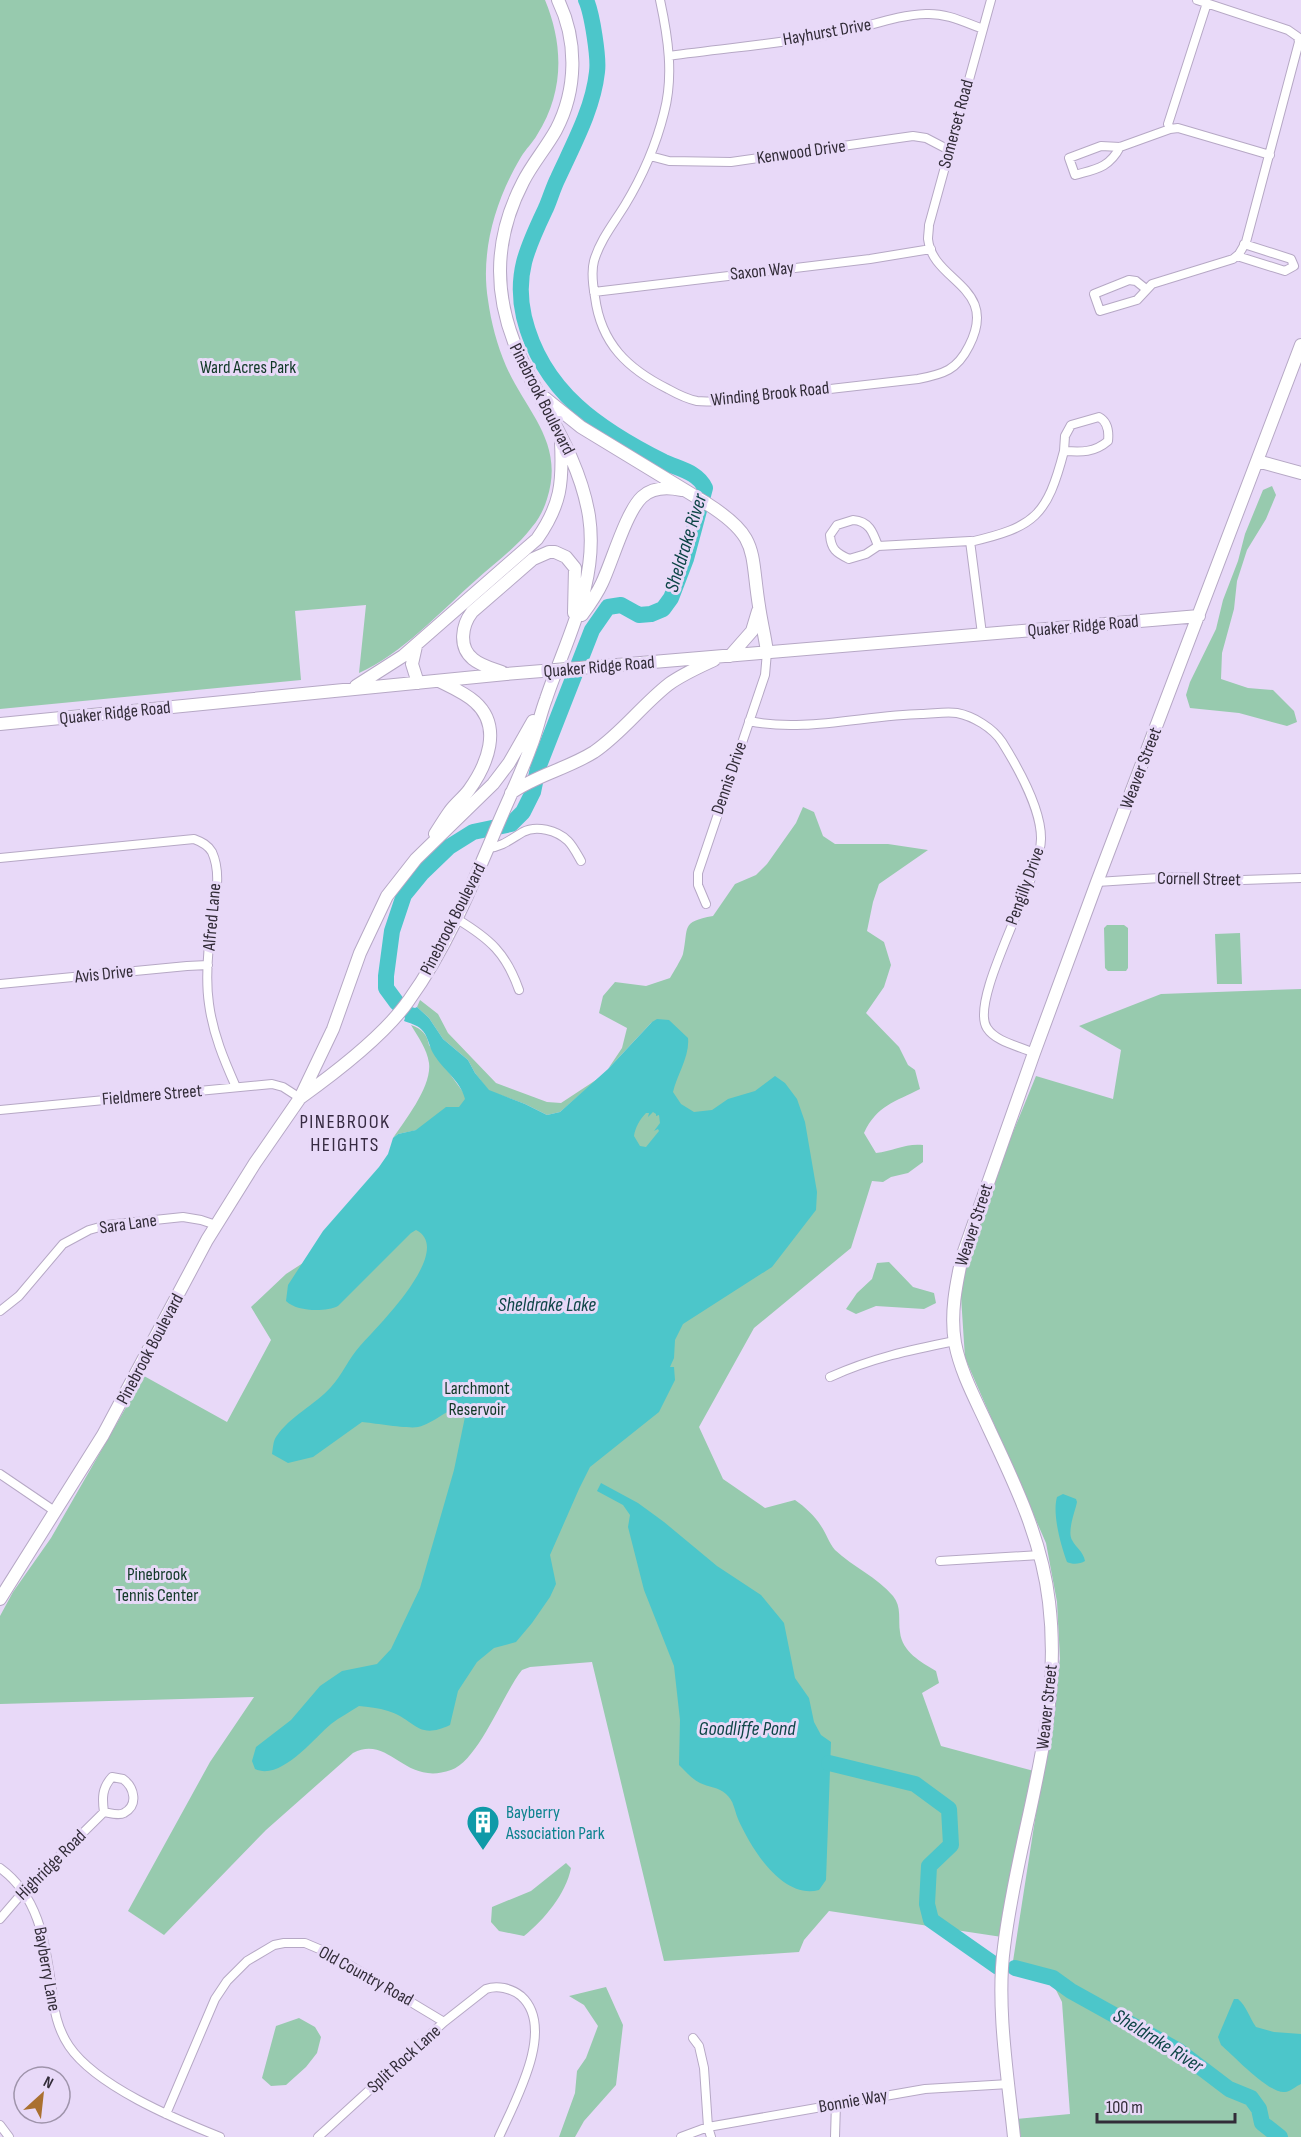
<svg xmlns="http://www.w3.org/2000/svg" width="1301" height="2137" font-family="'Sofia Sans Condensed',sans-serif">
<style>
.green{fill:#97caae}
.water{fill:#4cc6ca;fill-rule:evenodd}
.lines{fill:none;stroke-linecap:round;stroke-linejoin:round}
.river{stroke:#4cc6ca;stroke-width:16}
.street-casing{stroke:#b6a8c5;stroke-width:10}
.secondary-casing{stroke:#b6a8c5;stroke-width:14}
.street{stroke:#fff;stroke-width:8}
.secondary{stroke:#fff;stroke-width:12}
.secondary-bridge-casing{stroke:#b6a8c5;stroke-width:14;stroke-linecap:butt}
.secondary-bridge{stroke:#fff;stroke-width:12}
.labels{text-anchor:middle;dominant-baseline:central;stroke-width:6;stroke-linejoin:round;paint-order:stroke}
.street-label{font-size:18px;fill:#322c38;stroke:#e8d9f8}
.park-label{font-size:18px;fill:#103826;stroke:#e8d9f8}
.culture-label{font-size:18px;fill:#0d838f;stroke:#e8d9f8;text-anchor:start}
.water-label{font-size:20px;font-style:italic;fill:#0e4547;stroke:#e8d9f8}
.neighbourhood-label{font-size:20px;letter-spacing:1.5px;fill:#372b42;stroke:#e8d9f8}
</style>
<rect width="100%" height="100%" fill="#e8d9f8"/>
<path class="green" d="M 0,0 L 545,0 C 564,46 564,92 537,135 C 533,142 526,149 521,157 C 496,199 480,251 488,300 C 491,322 497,345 506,366 C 527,413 565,443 547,499 C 544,509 539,519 532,527 C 517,547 495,563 476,580 C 442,610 401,655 359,673 L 366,605 L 295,611 L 301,680 L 0,709 Z
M 1272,486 L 1276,495 L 1266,519 L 1247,550 L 1237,581 L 1234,609 L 1222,653 L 1221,679 L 1248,688 L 1273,690 L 1294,711 L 1297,722 L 1287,726 L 1239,713 L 1190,708 L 1186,695 L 1190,682 L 1216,629 L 1223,600 L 1238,561 L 1245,534 L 1263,490 Z
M 803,807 L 814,812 L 823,836 L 835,844 L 888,844 L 928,850 L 879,884 L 873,902 L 867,931 L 884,942 L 891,965 L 884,987 L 866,1013 L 899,1047 L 908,1065 L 915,1070 L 920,1089 C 895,1102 877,1105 864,1133 L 876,1153 C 893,1151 906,1143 923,1145 L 923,1162 L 908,1173 L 891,1177 L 883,1182 L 872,1181 L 851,1248 L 754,1328 L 699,1427 L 723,1479 L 765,1508 L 795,1500 C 805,1507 815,1516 821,1526 C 826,1533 829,1543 835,1550 C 853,1567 877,1577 893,1596 C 902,1607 898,1620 900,1632 C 902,1652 921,1662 936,1671 L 939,1683 L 922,1693 L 941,1746 L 1034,1771 L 1002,1937 L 829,1911 L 804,1940 L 799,1952 L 664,1961 L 592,1662 L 530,1667 L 522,1670 C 502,1695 479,1760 451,1770 C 404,1787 390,1734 353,1753 L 266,1830 L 164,1935 L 128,1911 L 210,1762 L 254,1697 L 0,1704 L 0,1616 L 13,1592 L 51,1538 L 144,1376 L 227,1422 L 271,1340 L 251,1307 L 286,1274 L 303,1263 L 417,1130 L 398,1134 L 393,1138 C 406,1119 432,1086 429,1063 C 427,1049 418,1037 411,1025 C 422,1029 427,1034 429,1045 L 463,1092 L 542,1125 L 624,1097 L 652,1022 L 608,1069 L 622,1048 L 627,1028 L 599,1013 L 603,996 L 615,982 L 646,986 L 670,978 C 673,973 682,958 683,954 C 689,927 680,922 713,916 L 735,884 L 756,875 L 767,864 L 796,823 Z
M 1107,925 L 1124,925 L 1128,928 L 1128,968 L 1126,971 L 1108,971 L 1105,968 L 1104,928 Z
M 1240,933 L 1242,984 L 1217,984 L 1215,934 Z
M 1301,989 L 1301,2137 L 1021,2137 L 1016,2119 L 1070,2114 L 1062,2002 L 1053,1984 L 1011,1974 L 1060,1659 L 1057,1602 L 1046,1543 L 965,1358 L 960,1281 L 991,1186 L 1036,1076 L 1113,1099 L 1121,1050 L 1079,1026 L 1161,994 Z
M 420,1000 L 438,1014 L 448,1033 L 496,1083 L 547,1102 L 561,1103 L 599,1078 L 560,1112 L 547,1115 L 525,1104 L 489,1091 L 475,1073 L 468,1060 L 443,1039 L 429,1018 L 417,1007 Z
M 889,1262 L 913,1287 L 934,1293 L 936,1303 L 924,1309 L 876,1306 L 856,1314 L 846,1309 L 857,1293 L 872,1279 L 877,1263 Z
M 566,1863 L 571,1868 C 566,1894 544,1920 524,1936 L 499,1931 L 491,1922 L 492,1907 L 531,1891 Z
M 606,1987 L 623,2025 L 616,2085 L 584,2121 L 575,2137 L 559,2137 L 575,2093 L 577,2071 L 586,2058 L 598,2026 L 584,2005 L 569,1996 Z
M 299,2018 L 315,2027 L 321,2037 L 317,2053 L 306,2067 L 286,2085 L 271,2086 L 262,2078 L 276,2026 Z"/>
<path class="water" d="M 397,1003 L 415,1008 L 417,1007 L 429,1018 L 443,1039 L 468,1060 L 475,1073 L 489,1090 L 525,1104 L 547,1115 L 560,1112 L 608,1069 L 652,1022 L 657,1019 L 669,1020 L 688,1038 C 690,1056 677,1075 673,1092 L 681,1104 L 694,1112 L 712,1110 L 728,1099 L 755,1091 L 775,1076 L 785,1083 L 797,1099 L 805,1122 L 817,1192 L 816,1210 L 772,1267 L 683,1324 L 675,1340 L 674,1358 L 670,1367 L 674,1367 L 675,1380 L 659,1412 L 590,1467 L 579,1489 L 550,1555 L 556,1584 L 550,1597 L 532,1623 L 516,1642 L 494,1648 L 477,1662 L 458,1691 L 450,1725 C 417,1741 415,1719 388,1711 C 379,1708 368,1707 359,1706 C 350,1712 340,1717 331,1724 C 313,1739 281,1781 255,1769 L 252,1761 L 256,1747 L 291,1720 L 320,1686 L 342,1671 L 377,1664 L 391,1649 L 420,1588 L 454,1470 L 466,1412 L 464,1406 C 447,1408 435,1423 418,1427 C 408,1429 374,1423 362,1422 L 313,1457 L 288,1463 L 272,1454 C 273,1449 273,1441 276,1437 C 290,1416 315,1405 331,1387 C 342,1375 349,1358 360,1346 C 375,1329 456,1250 416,1230 L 411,1233 L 338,1306 C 326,1312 297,1312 286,1301 L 288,1285 L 323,1231 L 379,1167 L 388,1154 L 393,1138 L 398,1134 L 416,1130 L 446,1107 L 459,1107 L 465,1099 C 461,1081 442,1069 433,1053 C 429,1046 428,1035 421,1029 C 417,1025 409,1023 404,1021 L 405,1018 L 397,1007 ZM 653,1112 L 656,1114 L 656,1116 L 659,1115 L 660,1123 L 654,1131 L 658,1129 L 659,1131 L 646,1147 L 640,1146 L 634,1136 C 635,1128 640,1119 646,1113 L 649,1113 L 648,1117 Z
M 601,1483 L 638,1503 L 664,1522 L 717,1566 L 761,1595 L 784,1623 L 795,1678 L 809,1698 L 814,1722 L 821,1735 L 831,1742 L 826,1880 L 819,1890 C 782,1900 751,1848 738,1819 C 734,1809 734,1801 726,1794 C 719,1787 708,1787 700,1783 C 692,1779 686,1772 679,1765 L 680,1720 L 674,1666 L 644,1590 L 628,1527 L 630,1515 L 623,1505 L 597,1491 Z
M 1063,1494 L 1076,1499 L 1077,1502 C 1075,1512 1067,1531 1072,1540 C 1076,1548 1083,1551 1085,1561 C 1080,1564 1073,1565 1067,1562 C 1061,1546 1052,1514 1057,1497 Z
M 1234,1999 L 1238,1999 C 1247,2007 1249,2017 1256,2027 L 1274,2032 L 1301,2034 L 1301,2084 C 1296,2086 1290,2092 1285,2092 C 1269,2094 1234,2056 1221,2045 L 1218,2037 Z"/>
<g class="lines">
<path class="river" d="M 397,1003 L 386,988 L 386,976 L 392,931 L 404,895 L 422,873 L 449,847 L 473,832 L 511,824 L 523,812 L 533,792 L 538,768 L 592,630 L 608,607 L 621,605 L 639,615 L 651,614 L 663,609 L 671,598 L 686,559 L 705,488 C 698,472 679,469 664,462 C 600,430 542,392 524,317 C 514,274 528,246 546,208 C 550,199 553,188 558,178 C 573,145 593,109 597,72 C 599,58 592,13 586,0
M 829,1763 L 915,1784 L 949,1809 L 951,1845 L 929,1866 L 927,1904 L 931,1920 L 998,1967
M 1015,1968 L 1053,1978 L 1071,1991 L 1179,2051 L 1229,2089 L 1251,2098 L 1259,2109 L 1262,2123 L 1280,2137"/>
<defs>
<path id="street" d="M 660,0 C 668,37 674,76 664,113 C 656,145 642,177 625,205 C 614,223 600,240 594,261 C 591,272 593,286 595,297 C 601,344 628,369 668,389 C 677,394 687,399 697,401 C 706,402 716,401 725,401 L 918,379 C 944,374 957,370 969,346 C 1000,286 932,282 928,239 C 928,235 929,230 929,225 L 991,0
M 669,56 C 724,48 781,44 837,33 C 866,28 895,15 926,14 C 946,13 964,22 983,29
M 1170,129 L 1168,124 L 1207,3
M 1120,147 C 1109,168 1096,169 1075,175 L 1069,158 L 1101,146 L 1120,147 L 1170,129 L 1178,128 L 1270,155
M 650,156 L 669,161 L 731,162 L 913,136 L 926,138 L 949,150
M 1237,256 L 1285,271 L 1294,266 L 1291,259 L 1244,244
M 1146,289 L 1136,281 L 1129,280 L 1094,294 L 1100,311 L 1137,300 L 1152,284 L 1233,259 L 1239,254 L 1246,242 L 1299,42 L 1298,37 L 1288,30 L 1197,0
M 594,292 L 870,259 L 931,249
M 1099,417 C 1108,422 1109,432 1108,441 C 1094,453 1081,452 1064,451 L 1065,436 L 1071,425 Z
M 853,520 C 869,521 873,532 878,546 L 866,554 L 849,559 C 836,553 831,549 830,535 L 837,525 Z
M 970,542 C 1035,527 1047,516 1064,451
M 878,546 L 970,541 L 982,634
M 749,721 C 802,733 866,715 921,714 C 932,714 946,711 957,713 C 973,716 993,728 1002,742 C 1017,766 1041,809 1041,838 C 1042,877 968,999 987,1028 C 996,1042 1019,1046 1034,1053
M 488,848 C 502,847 511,839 523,832 C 536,825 557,830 568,841 C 573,846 577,854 581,861
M 0,858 L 194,839 C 202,842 208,845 212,852 C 222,874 215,899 212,921 C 208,948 205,977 209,1004 C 213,1034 224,1060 236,1087
M 1097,882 L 1175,877 L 1243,880 L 1301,878
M 706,904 L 698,885 L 698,873 L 765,675 L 767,652
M 457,919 C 490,939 506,953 519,990
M 0,984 L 187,966 L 208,965
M 0,1110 L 272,1084 L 283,1087 L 300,1098
M 0,1311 L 19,1296 L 63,1244 L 89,1230 L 107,1225 L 183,1217 L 201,1220 L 216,1225
M 830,1377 C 872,1358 910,1350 955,1341
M 0,1474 L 56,1512
M 940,1561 L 1040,1555
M 112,1777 L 123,1779 C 134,1787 139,1805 124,1813 C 119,1816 110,1813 104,1812 C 102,1798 102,1788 112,1777 Z
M 0,1868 C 40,1897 45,1944 52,1990 C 54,2010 57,2028 69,2046 C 96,2086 175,2119 220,2137
M 0,1919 L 24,1891 L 104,1812
M 693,2038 L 699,2046 L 704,2068 L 708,2127 L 711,2137
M 166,2114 L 215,1999 L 227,1981 L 247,1961 L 274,1945 L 284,1943 L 305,1943 L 331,1954 L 444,2022
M 0,2125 L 9,2137
M 318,2137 L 444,2022 L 486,1989 C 497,1985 511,1988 521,1996 C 557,2028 514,2103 499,2137
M 681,2137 L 708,2127 L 925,2089 L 1009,2084
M 835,2137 L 836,2103"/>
<path id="secondary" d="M 545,398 L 581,427 L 706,503 C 760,537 750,550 759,606 C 761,621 765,636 767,652
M 1257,461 L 1301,473
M 582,615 C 590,604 597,594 602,583 C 612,562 626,512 642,497 C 653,487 667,487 681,490
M 416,646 L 412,664 L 418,683
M 730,656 L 752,631 L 758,611
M 629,664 L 1199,616
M 504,673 C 494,669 481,666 473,659 C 458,647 462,625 472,612 L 533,559 L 549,552 L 555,552 L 566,557 L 575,568 L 574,613
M 356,686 L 403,656 L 537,539 C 561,505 563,483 561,442
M 0,724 L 506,674
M 511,793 C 536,775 567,769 594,752 C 622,733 642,705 669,684 C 683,674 699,667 714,660
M 435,834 C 440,826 445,818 450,811 C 456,803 463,798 469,790 C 487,765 503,727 475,702 C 465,693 451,687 439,681
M 300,1098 C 335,1073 385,1035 409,1000 C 445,950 469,893 493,836 C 505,806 520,777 531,746 C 537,731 540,715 546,699 C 566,639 599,582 589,516 C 574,425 500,365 500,271 C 500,240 509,209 523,182 C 532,164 546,148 556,130 C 577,90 578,41 558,0
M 0,1599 L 103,1435 L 207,1240 L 255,1163 L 300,1098 L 333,1029 L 360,953 L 387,896 L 416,859 L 493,784 L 509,763 L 533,721
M 1014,2137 C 1008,2078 996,2005 1004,1947 C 1018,1829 1064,1724 1049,1602 C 1042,1541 1016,1486 990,1431 C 977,1402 961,1374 955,1343 C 950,1314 956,1285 962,1257 L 1034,1053 L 1097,882 L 1301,345"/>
</defs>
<use href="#street" class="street-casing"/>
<use href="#secondary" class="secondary-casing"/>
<use href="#street" class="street"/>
<use href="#secondary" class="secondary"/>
<defs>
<path id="secondary-bridge" d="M 506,674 L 629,664"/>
</defs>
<use href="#secondary-bridge" class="secondary-bridge-casing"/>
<use href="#secondary-bridge" class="secondary-bridge"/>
</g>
<defs>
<symbol id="building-pin" viewBox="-11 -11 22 30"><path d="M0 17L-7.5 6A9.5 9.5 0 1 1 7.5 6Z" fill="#0f9aa8" stroke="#e8d9f8"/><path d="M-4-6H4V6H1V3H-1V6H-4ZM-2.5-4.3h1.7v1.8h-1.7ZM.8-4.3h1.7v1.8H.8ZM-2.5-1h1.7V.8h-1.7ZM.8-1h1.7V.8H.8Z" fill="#fff"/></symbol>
</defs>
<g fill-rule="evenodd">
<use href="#building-pin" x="464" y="1803" width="38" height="52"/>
</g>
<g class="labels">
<g class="street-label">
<text transform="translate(827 32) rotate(-10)">Hayhurst Drive</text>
<text transform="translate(956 124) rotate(-75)">Somerset Road</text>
<text transform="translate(801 152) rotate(-8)">Kenwood Drive</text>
<text transform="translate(762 271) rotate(-6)">Saxon Way</text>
<text transform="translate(770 394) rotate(-6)">Winding Brook Road</text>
<text transform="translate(542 399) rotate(63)">Pinebrook Boulevard</text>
<text transform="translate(1083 626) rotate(-5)">Quaker Ridge Road</text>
<text transform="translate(599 667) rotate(-5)">Quaker Ridge Road</text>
<text transform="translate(115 713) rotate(-6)">Quaker Ridge Road</text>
<text transform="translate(1141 768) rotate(-69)">Weaver Street</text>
<text transform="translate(729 778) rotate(-71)">Dennis Drive</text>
<text transform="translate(1199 879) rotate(1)">Cornell Street</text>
<text transform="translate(1025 886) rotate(-70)">Pengilly Drive</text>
<text transform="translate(212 917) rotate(-85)">Alfred Lane</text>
<text transform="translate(453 919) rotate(-63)">Pinebrook Boulevard</text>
<text transform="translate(104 974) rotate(-6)">Avis Drive</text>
<text transform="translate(152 1095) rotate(-5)">Fieldmere Street</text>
<text transform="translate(128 1224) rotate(-8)">Sara Lane</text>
<text transform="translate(974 1225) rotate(-72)">Weaver Street</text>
<text transform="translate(150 1349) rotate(-62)">Pinebrook Boulevard</text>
<text transform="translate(1047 1707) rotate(-84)">Weaver Street</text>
<text transform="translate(51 1865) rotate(-45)">Highridge Road</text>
<text transform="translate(47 1969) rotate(80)">Bayberry Lane</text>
<text transform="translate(366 1976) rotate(29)">Old Country Road</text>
<text transform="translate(404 2059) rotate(-42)">Split Rock Lane</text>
<text transform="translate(853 2101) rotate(-10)">Bonnie Way</text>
</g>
<g class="park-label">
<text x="248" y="367">Ward Acres Park</text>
<text x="477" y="1388">Larchmont<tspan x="477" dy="21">Reservoir</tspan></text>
<text x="157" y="1574">Pinebrook<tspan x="157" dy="21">Tennis Center</tspan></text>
</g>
<g class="culture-label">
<text x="506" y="1812">Bayberry<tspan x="506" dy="21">Association Park</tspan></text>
</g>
<g class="water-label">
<text transform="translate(686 543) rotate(-73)">Sheldrake River</text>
<text x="547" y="1305">Sheldrake Lake</text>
<text x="747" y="1729">Goodliffe Pond</text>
<text transform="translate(1158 2041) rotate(32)">Sheldrake River</text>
</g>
<g class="neighbourhood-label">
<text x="345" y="1122">PINEBROOK<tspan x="345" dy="23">HEIGHTS</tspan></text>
</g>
</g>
<g transform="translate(42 2095) rotate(27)"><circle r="28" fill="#e8d9f8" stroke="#9f94ab" stroke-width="1.5"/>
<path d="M0-4.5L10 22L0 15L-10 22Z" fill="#aa7030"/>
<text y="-9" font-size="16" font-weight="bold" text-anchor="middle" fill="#322c38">N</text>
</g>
<path d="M1097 2113v9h138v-9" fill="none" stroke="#322c38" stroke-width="3"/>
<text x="1106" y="2113" font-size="18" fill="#322c38" stroke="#e8d9f8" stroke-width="4.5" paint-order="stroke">100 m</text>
</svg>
